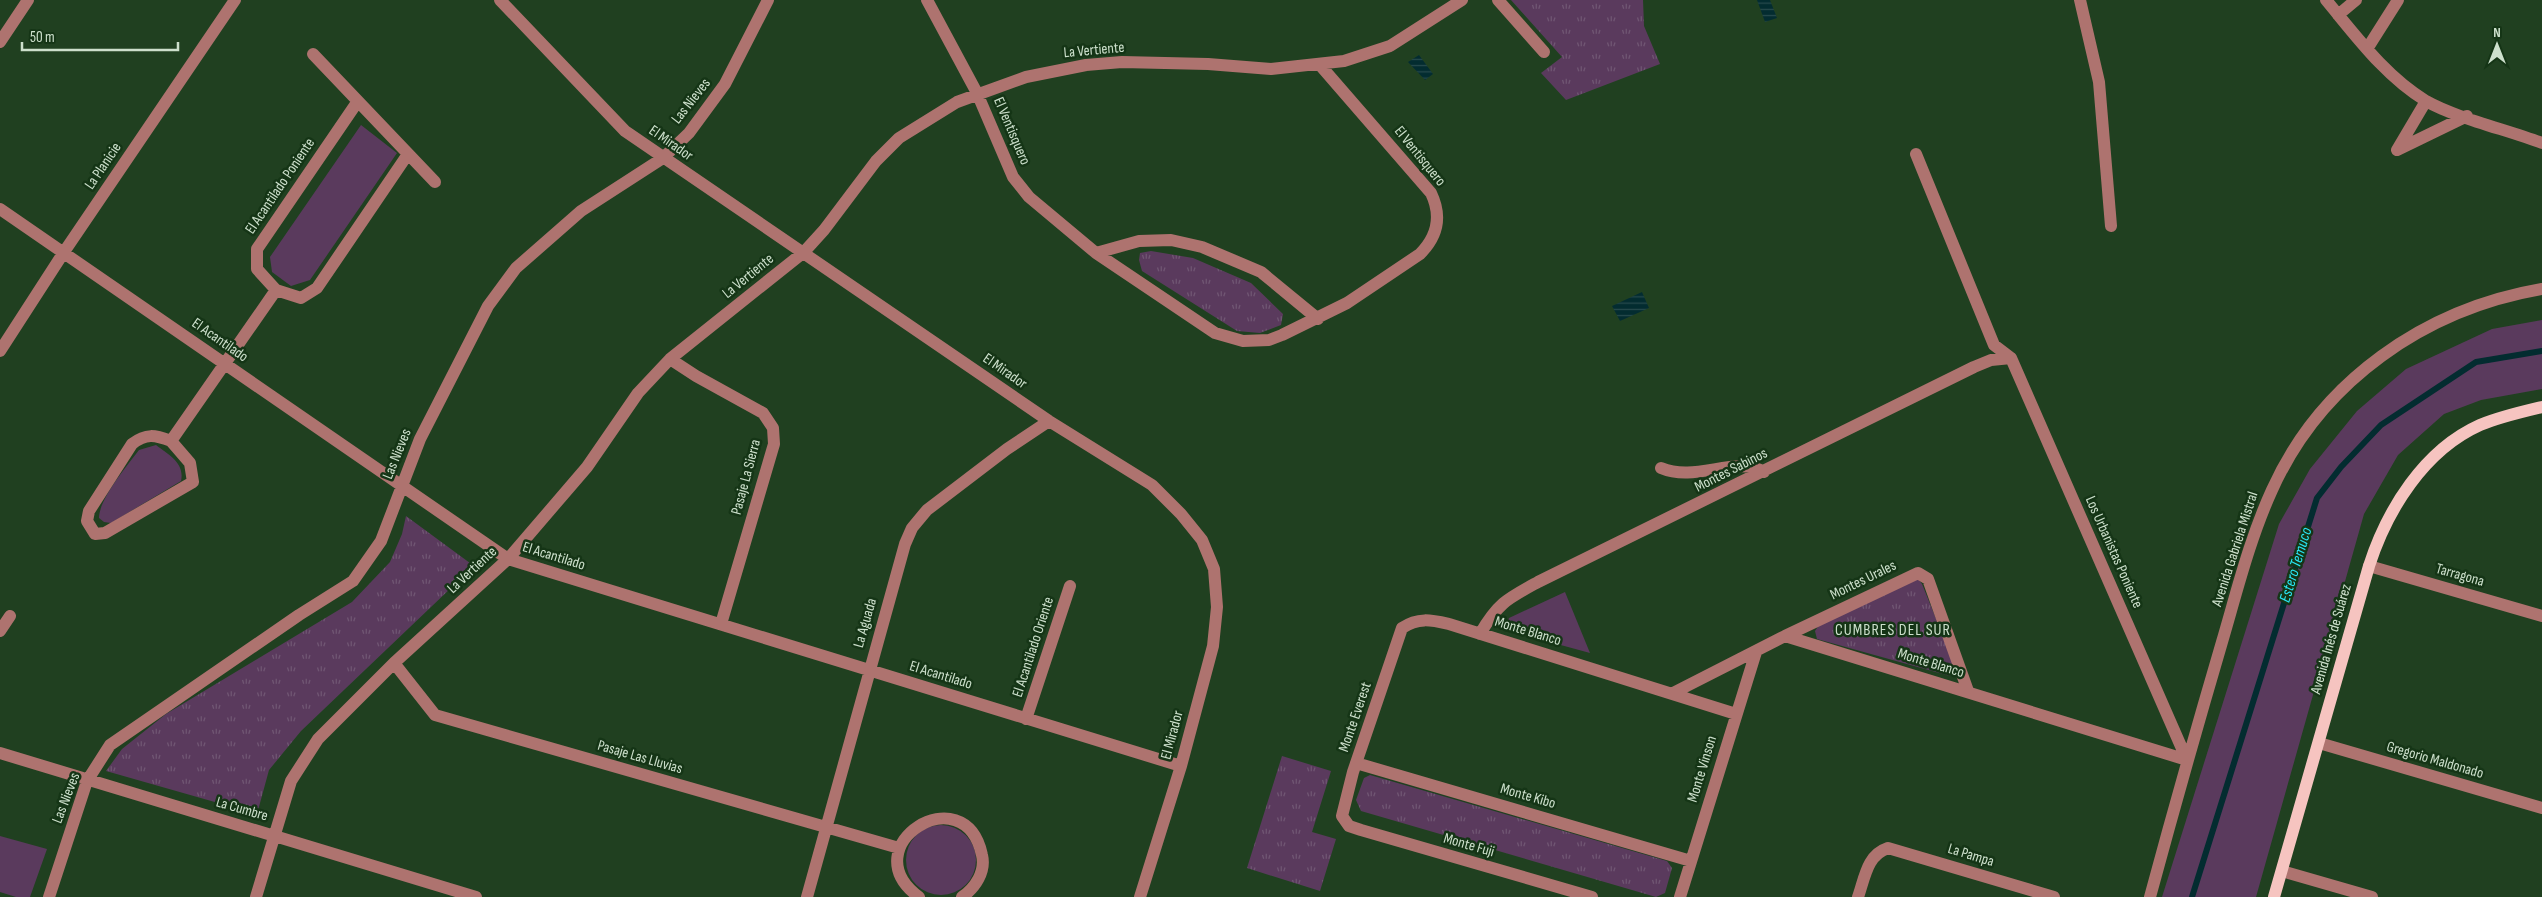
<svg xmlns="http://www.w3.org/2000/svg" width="2542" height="897" font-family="'Sofia Sans Condensed',sans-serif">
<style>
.grass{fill:#5a3a5d}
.park{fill:url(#park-tufts)}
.water{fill:url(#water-rules)}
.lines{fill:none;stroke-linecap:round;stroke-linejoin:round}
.stream{stroke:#032c30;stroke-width:6}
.minor{stroke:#ae736f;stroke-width:12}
.major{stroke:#f6c4c0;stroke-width:12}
.labels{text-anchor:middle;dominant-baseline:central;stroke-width:5;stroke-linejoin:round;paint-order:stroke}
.street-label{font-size:15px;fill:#cde0cc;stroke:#153516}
.water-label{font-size:16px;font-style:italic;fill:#29e6f5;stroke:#153516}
.neighbourhood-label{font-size:16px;letter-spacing:1px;fill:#cde0cc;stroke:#153516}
</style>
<defs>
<pattern id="park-tufts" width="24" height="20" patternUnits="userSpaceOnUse" patternTransform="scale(1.25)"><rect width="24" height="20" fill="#5a3a5d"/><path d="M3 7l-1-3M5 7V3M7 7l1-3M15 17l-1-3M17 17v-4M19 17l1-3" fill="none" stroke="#705673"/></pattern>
<pattern id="water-rules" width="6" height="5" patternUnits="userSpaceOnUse" patternTransform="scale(1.25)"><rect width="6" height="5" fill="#032c30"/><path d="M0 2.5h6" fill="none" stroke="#274a4d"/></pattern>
</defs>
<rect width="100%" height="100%" fill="#204020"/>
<path class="grass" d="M 361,125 L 397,153 L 310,280 L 291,286 L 272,272 L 270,257 Z
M 2542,320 L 2542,389 L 2481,400 L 2444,414 L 2398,455 L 2364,514 L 2256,897 L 2162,897 L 2279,524 L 2310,469 L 2357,411 L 2406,369 L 2492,329 Z
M 156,445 C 169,455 185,463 181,481 L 111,523 L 104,522 L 99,518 C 99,499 127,466 139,450 Z
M 1565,592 L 1590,653 L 1517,633 L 1509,628 L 1507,623 L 1509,618 Z
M906 860a35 35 0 1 1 70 0a35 35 0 1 1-70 0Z
M 0,836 L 47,849 L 30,897 L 16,897 L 0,892 Z"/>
<path class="park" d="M 1511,0 L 1643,0 L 1644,26 L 1660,64 L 1566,100 L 1541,73 L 1562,57 Z
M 1151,251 L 1193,258 L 1251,283 L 1283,314 L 1281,325 L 1260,333 L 1237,331 L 1142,271 L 1139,260 L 1140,253 Z
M 406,516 L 474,566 L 301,731 L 269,770 L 257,814 L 106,771 L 122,749 L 166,714 L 352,602 L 390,562 L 402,534 Z
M 1914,580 L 1919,580 L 1922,584 L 1956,668 L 1955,675 L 1950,676 L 1817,639 L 1815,631 L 1819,625 Z
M 1282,756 L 1331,771 L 1312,832 L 1336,839 L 1320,891 L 1247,868 Z
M 1370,775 L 1667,861 L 1672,868 L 1665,893 L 1656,897 L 1361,811 L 1356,800 L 1364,778 Z"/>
<path class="water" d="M 1757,0 L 1770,0 L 1777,18 L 1765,22 Z
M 1419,55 L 1433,74 L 1425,80 L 1408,62 Z
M 1642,292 L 1649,308 L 1620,321 L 1612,306 Z"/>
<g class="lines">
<path class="stream" d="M 2192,897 L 2317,498 L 2341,467 L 2381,425 L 2476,362 L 2542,351"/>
<path class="minor" d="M 500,0 L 625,131 L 1049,421 L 1152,485 L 1181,514 L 1202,540 L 1214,569 L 1217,607 L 1213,646 L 1181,766 L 1140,897
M 927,0 L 977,93 L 1013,177 L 1029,197 L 1096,253 L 1215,333 L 1243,341 L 1269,340 L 1282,335 L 1347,303 L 1420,254 C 1438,236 1442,216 1431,193 L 1320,65
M 1498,0 L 1544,52
M 2080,0 L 2099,82 L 2111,226
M 2326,0 C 2356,36 2385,76 2426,101 C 2456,118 2508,130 2542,143
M 2338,15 L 2356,0
M 0,42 L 28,0
M 2367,49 L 2398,0
M 313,54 L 435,182
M 358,101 L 257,249 L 257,269 L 276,290 L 301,298 L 317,288 L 408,154
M 2397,150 L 2467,116
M 2397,150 L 2426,101
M 1916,154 L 1994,345 L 2011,358 L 2187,760
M 0,209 L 508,559 L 1181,766
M 1096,253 L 1139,241 L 1171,240 L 1202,247 L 1261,272 L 1318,319
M 0,351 L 64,252 L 235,0
M 670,359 L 696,376 L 763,413 L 773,428 L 774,444 L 721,624
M 171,441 L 190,463 L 193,482 L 105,533 L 95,534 L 87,521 L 89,511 L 132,444 C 146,433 155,435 171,441 L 276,290
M 1661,468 C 1696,483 1735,455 1764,472
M 2369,566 L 2542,616
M 0,631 L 10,616
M 1480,634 C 1498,603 1507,599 1538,582 L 1974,367 L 1991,360 L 2011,358
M 1785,636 L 2187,760
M 394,663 L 435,715 L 899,848
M 1673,693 L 1785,636 L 1918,573 L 1928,579 L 1968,691
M 1026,719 L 1070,586
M 2319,743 L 2542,808
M 0,753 L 476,897
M 1356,763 L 1691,861
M 2282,871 L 2372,897
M 49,897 L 87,781 L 110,745 L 299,615 L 353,581 L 381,541 L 420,439 L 488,306 L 516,268 L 581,211 L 663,158 L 689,133 L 725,84 L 768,0
M 256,897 L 291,781 L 318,739 L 394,663 L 508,559 L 587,467 L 638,393 L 670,359 L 804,252 L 824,230 L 876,161 L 899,138 L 957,102 L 1026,77 L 1086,65 L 1122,62 L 1208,64 L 1271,69 L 1344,61 L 1390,46 L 1462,0
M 807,897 L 905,544 L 912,528 L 927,510 L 1007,449 L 1049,421
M 919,897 C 850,846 965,774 982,855 C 986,872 975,888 962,897
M 1592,897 L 1361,830 L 1349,826 L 1342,816 L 1353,772 L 1402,628 C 1418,617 1431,620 1449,624 L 1736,714
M 1680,897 L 1756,652
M 1858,897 C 1865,877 1867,855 1888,848 L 2054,897
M 2150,897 C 2173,812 2197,727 2222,642 C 2237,591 2250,538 2272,490 C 2321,381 2425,309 2542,289"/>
<path class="major" d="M 2274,897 L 2369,566 C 2387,510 2424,450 2480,425 C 2499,417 2521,412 2542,407"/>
</g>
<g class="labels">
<g class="street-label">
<text transform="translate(1094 50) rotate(-5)">La Vertiente</text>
<text transform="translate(691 101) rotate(-52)">Las Nieves</text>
<text transform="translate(1012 131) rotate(67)">El Ventisquero</text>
<text transform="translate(671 143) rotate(35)">El Mirador</text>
<text transform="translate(1420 156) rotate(51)">El Ventisquero</text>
<text transform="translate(103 166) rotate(-56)">La Planicie</text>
<text transform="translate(280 186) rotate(-56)">El Acantilado Poniente</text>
<text transform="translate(748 276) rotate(-39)">La Vertiente</text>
<text transform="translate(220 340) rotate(35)">El Acantilado</text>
<text transform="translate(1005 371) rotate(35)">El Mirador</text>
<text transform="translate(397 454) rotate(-68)">Las Nieves</text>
<text transform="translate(1731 470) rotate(-27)">Montes Sabinos</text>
<text transform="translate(746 477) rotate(-75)">Pasaje La Sierra</text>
<text transform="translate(2235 549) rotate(-72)">Avenida Gabriela Mistral</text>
<text transform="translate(2114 552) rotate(66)">Los Urbanistas Poniente</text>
<text transform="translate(554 556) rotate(17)">El Acantilado</text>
<text transform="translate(472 570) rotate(-43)">La Vertiente</text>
<text transform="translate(2460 575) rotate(16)">Tarragona</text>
<text transform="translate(1863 580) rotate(-26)">Montes Urales</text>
<text transform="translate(865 623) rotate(-74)">La Aguada</text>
<text transform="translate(1528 631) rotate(17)">Monte Blanco</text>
<text transform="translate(2331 639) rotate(-74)">Avenida Inés de Suárez</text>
<text transform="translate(1033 647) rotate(-72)">El Acantilado Oriente</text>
<text transform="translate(1931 663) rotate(17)">Monte Blanco</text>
<text transform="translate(941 675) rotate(17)">El Acantilado</text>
<text transform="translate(1355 717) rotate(-71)">Monte Everest</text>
<text transform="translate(1172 735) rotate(-75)">El Mirador</text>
<text transform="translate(640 757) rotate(16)">Pasaje Las Lluvias</text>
<text transform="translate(2435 760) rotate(16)">Gregorio Maldonado</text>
<text transform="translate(1702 769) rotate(-73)">Monte Vinson</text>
<text transform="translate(1528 796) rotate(16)">Monte Kibo</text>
<text transform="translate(66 798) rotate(-69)">Las Nieves</text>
<text transform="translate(242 809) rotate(16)">La Cumbre</text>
<text transform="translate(1469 845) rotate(16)">Monte Fuji</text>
<text transform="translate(1971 855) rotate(17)">La Pampa</text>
</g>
<g class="water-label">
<text transform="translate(2296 565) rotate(-73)">Estero Temuco</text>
</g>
<g class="neighbourhood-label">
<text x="1893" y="630">CUMBRES DEL SUR</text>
</g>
</g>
<g transform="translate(2497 45)" stroke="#153516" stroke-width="4" paint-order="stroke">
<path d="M0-4L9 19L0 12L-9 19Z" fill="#cde0cc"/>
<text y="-8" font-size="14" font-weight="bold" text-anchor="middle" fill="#cde0cc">N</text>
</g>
<path d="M22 42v8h156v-8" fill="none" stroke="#cde0cc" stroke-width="2.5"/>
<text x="30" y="42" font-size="15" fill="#cde0cc" stroke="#153516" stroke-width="4" paint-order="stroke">50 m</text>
</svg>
